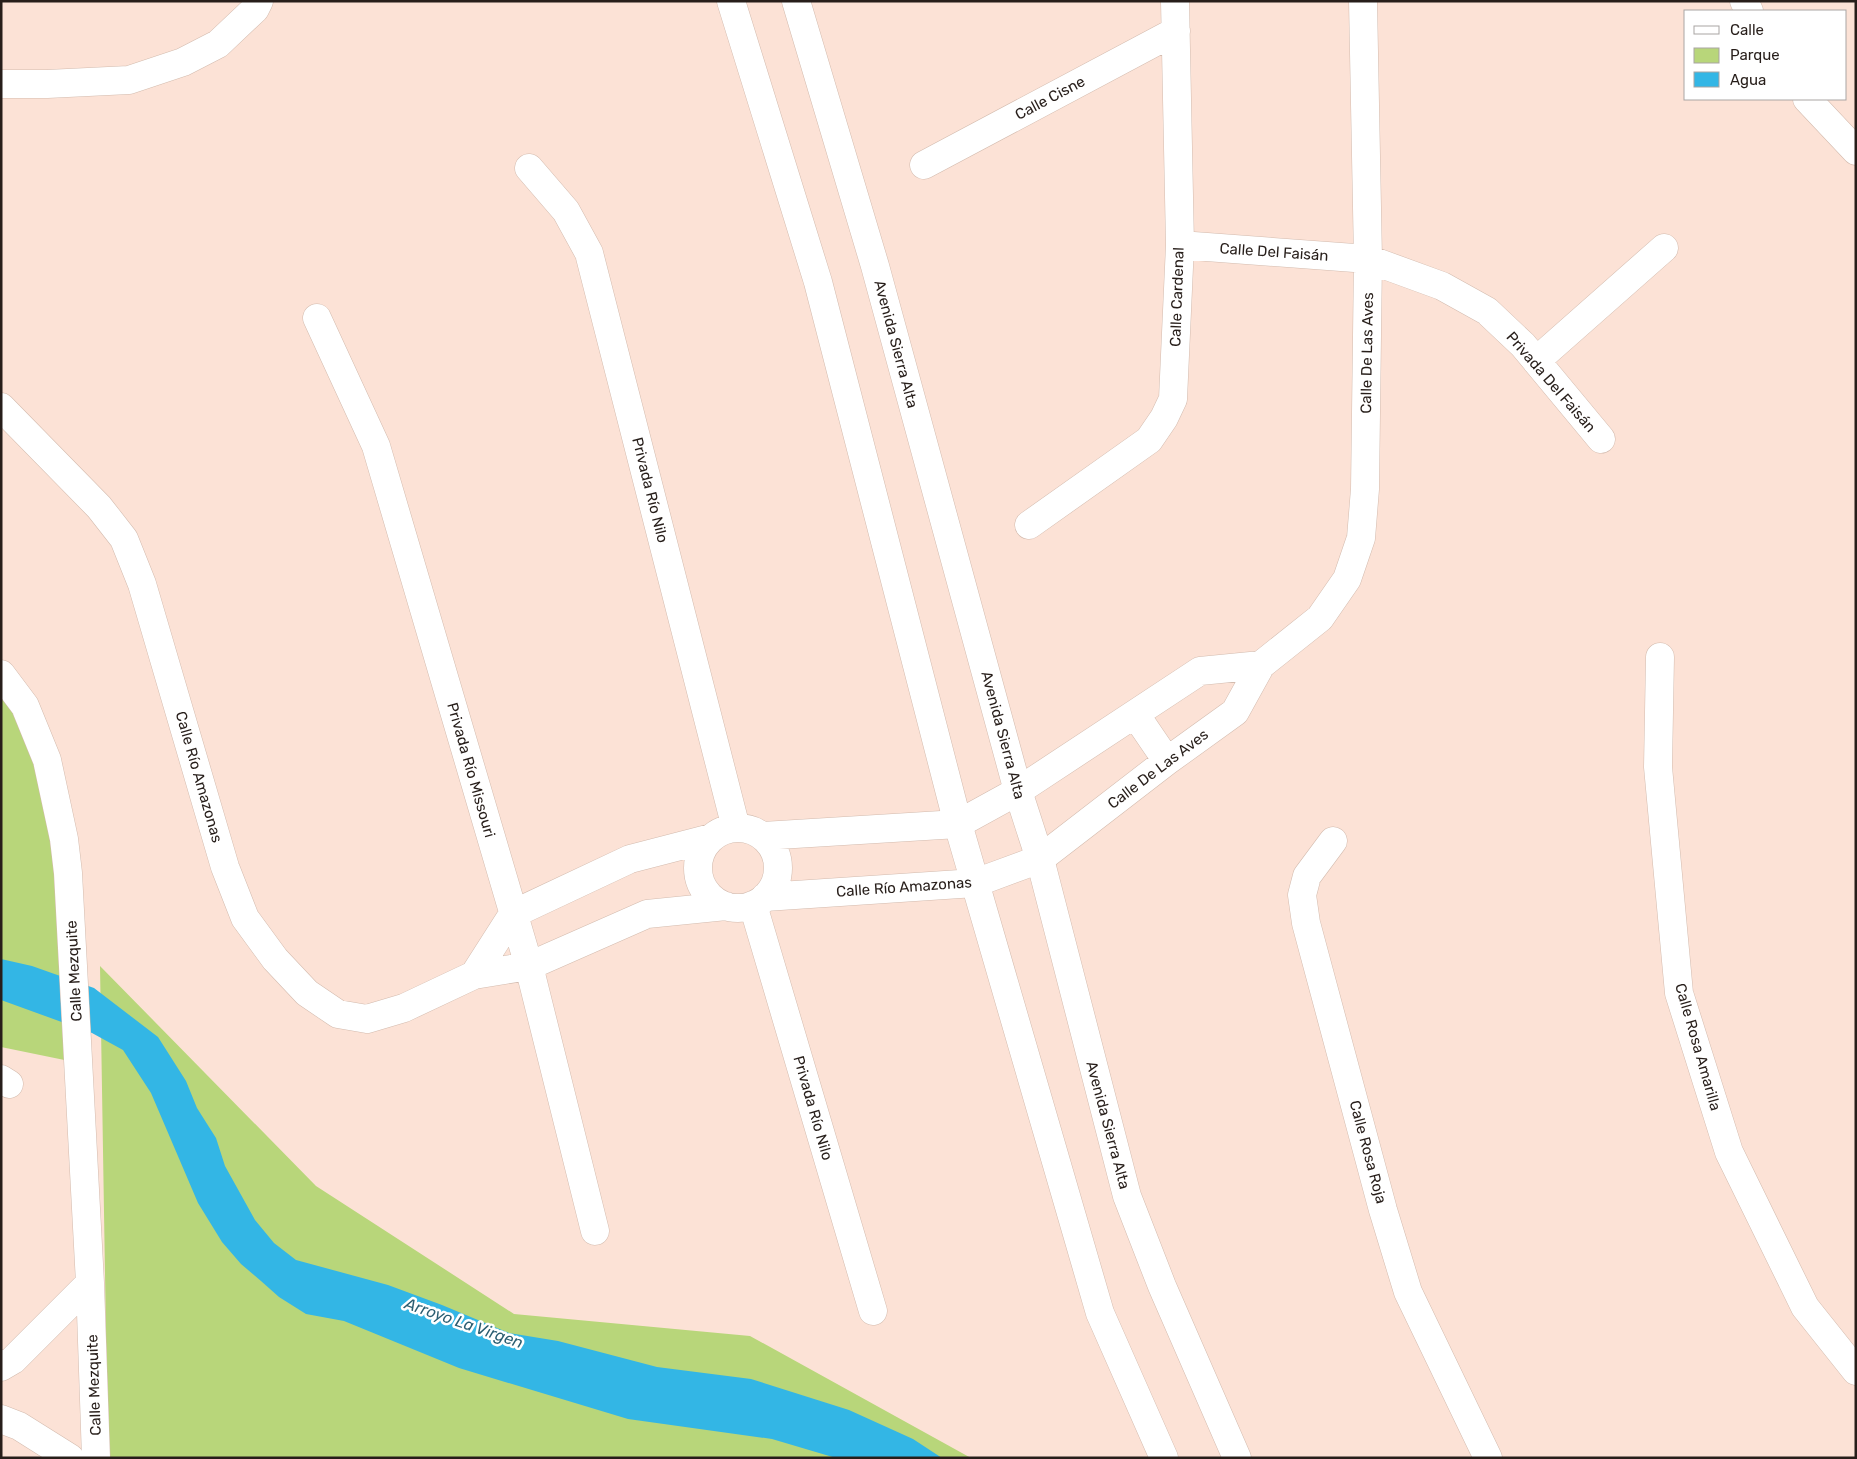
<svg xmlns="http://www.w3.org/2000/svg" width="1857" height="1459" font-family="Rubik,sans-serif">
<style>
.green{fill:#b8d67a}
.water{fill:#33b6e5}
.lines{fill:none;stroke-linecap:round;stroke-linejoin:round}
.minor-casing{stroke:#d3bbae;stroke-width:29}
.tertiary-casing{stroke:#d3bbae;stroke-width:29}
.minor{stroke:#fff;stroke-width:28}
.tertiary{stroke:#fff;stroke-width:28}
.labels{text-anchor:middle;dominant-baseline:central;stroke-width:5;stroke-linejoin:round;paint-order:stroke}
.street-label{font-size:15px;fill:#271e1a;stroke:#fff}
.water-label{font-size:16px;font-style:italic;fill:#2b5e72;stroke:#fff}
</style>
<rect width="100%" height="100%" fill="#fce2d6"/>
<path class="green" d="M 1,674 L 47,760 L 79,1063 L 1,1047 Z
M 100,966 L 316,1186 L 514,1314 L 750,1336 L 971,1458 L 108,1458 Z"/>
<path class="water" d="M 1,959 L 32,966 L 94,988 L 158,1037 L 186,1081 L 197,1108 L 216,1138 L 225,1166 L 255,1220 L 274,1243 L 296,1260 L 388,1285 L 442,1305 L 509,1333 L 558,1341 L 657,1367 L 751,1379 L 849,1410 L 913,1439 L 942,1458 L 836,1458 L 772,1439 L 628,1419 L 459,1368 L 344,1321 L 306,1314 L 279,1297 L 261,1281 L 241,1264 L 222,1242 L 198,1203 L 151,1093 L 123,1050 L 92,1033 L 1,1000 Z"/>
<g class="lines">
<defs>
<path id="minor" d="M 1744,1 L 1749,11
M 1,84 L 47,84 L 129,80 L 183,62 L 218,44 L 255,9 L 259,1
M 1807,99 L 1856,151
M 924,165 L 1176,31
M 529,168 L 566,211 L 589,253 L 736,828
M 1180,245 L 1368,259 L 1442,286 L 1487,311 L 1523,345 L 1601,439
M 317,318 L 376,446 L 529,966 L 595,1231
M 1536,361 L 1664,248
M 1,407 L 99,507 L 124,539 L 142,584 L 225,867 L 245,918 L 275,959 L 307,993 L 338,1014 L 367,1019 L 404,1008 L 474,975 L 529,966 L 647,914 L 726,906
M 1029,525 L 1149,440 L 1164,418 L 1173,399 L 1180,245 L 1175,1
M 1660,657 L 1658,767 L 1679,993 L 1729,1152 L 1805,1307 L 1856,1371
M 1,674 L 25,706 L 47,760 L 64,839 L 68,873 L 90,1283 L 96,1458
M 1135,714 L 1167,761
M698 868a40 40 0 1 1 80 0a40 40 0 1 1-80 0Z
M 762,836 L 958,824 L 1018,791 L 1200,671 L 1261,665
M 1333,841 L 1307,876 L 1302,895 L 1306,923 L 1383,1210 L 1408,1292 L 1488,1458
M 765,897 L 975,883 L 1040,859 L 1167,761 L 1235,712 L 1261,665 L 1320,618 L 1347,579 L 1361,538 L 1365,489 L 1368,259 L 1363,1
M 753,905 L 873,1311
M 474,975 L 513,914 L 630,859 L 711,838
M 1,1079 L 9,1084
M 1,1367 L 13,1360 L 90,1283"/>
<path id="tertiary" d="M 731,1 L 818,282 L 958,824 L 1100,1313 L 1164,1458
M 796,1 L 875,266 L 1018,791 L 1040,859 L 1127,1196 L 1162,1286 L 1237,1458
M 1,1419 L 19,1426 L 70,1458"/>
</defs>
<use href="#minor" class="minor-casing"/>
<use href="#tertiary" class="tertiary-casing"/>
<use href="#minor" class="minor"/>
<use href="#tertiary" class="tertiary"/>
</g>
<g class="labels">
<g class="street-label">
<text transform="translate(1050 98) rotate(-28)">Calle Cisne</text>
<text transform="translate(1274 252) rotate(4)">Calle Del Faisán</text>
<text transform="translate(1177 297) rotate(-88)">Calle Cardenal</text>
<text transform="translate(896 344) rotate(75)">Avenida Sierra Alta</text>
<text transform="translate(1367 353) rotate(-89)">Calle De Las Aves</text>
<text transform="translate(1551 382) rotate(49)">Privada Del Faisán</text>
<text transform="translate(650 490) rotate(76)">Privada Río Nilo</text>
<text transform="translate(1003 735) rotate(75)">Avenida Sierra Alta</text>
<text transform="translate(1158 769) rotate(-37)">Calle De Las Aves</text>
<text transform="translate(471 770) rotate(74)">Privada Río Missouri</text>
<text transform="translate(199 777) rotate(74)">Calle Río Amazonas</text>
<text transform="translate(904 887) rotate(-4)">Calle Río Amazonas</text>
<text transform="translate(74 971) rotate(-93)">Calle Mezquite</text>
<text transform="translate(1698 1047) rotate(74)">Calle Rosa Amarilla</text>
<text transform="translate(813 1108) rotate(74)">Privada Río Nilo</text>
<text transform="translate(1108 1125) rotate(75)">Avenida Sierra Alta</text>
<text transform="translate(1368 1152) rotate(75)">Calle Rosa Roja</text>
<text transform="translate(94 1385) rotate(-92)">Calle Mezquite</text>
</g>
<g class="water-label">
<text transform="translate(464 1323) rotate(19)">Arroyo La Virgen</text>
</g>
</g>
<rect width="1857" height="1459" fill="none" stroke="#271e1a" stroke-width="5"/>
<rect x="1684" y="10" width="162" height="90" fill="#ffffff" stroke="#a9a5a3"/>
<rect x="1694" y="26" width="25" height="8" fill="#ffffff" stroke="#a9a5a3"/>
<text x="1730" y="35" font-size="15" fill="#271e1a">Calle</text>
<rect x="1694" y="48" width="25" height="15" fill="#b8d67a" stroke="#a9a5a3"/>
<text x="1730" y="60" font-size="15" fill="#271e1a">Parque</text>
<rect x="1694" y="72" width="25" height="15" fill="#33b6e5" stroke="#a9a5a3"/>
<text x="1730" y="85" font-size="15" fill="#271e1a">Agua</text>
</svg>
